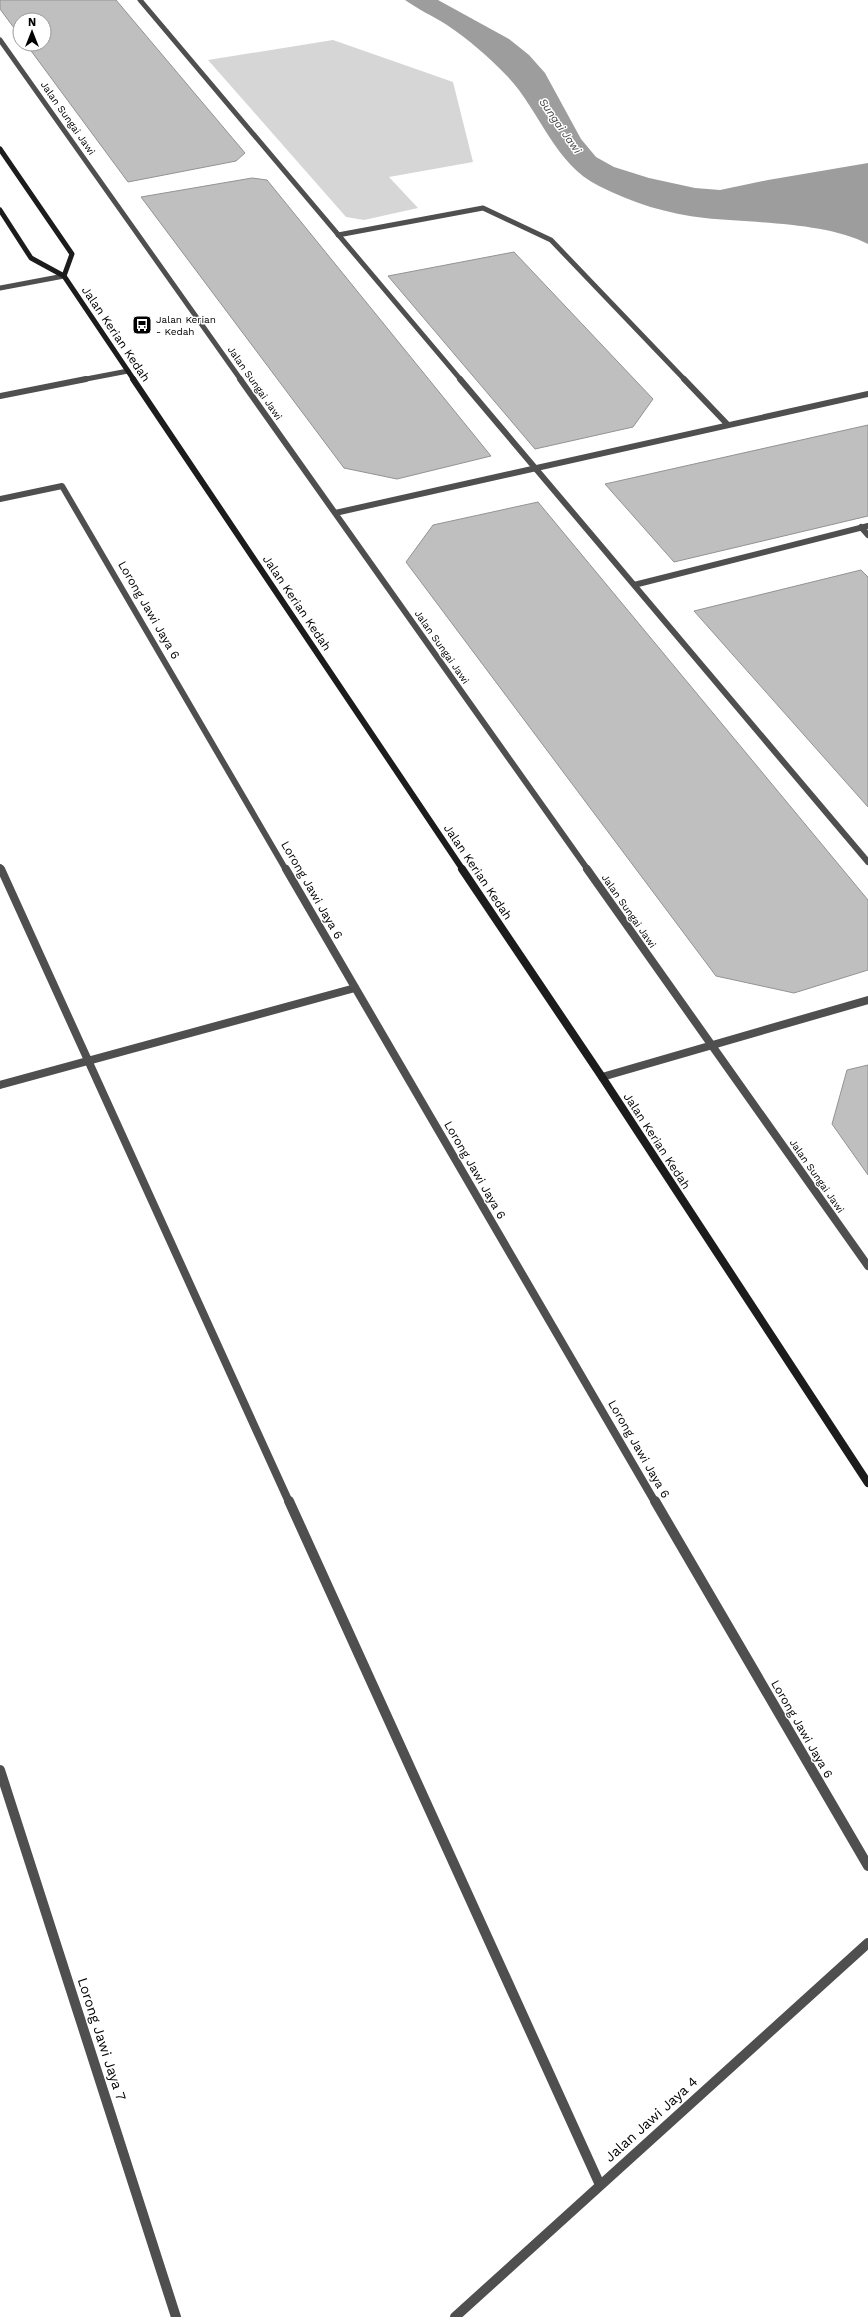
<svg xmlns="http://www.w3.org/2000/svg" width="868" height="2317" font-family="'Work Sans',sans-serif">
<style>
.green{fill:#d6d6d6}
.water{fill:#9d9d9d}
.building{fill:#bfbfbf;stroke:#939393}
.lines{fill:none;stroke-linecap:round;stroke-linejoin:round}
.lane-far3{stroke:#4f4f4f;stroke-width:5}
.lane-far2{stroke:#4f4f4f;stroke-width:6}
.lane-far1{stroke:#4f4f4f;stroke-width:8}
.lane{stroke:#4f4f4f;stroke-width:10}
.street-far3{stroke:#4f4f4f;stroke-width:5}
.street-far2{stroke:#4f4f4f;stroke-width:6}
.street-far1{stroke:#4f4f4f;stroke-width:8}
.street{stroke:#4f4f4f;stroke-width:10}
.secondary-far2{stroke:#1c1c1c;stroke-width:5}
.secondary-far1{stroke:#1c1c1c;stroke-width:6}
.secondary{stroke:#1c1c1c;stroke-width:8}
.labels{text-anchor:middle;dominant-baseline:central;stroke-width:3;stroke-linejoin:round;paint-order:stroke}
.far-street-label{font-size:10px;fill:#000;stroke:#fff}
.far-poi-label{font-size:10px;fill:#000;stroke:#fff;text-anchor:start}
.far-water-label{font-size:11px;font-style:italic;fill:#3e3e3e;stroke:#fff}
.street-label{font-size:12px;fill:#000;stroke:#fff}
.near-street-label{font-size:14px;fill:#000;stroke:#fff}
</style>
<rect width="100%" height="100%" fill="#fff"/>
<path class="green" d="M 333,40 L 453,82 L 473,162 L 389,177 L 418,208 L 364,220 L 346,217 L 208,60 Z"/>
<path class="water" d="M 405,0 L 438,0 L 509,39 L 529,55 L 545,73 L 581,139 L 596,157 L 614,167 L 649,178 L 695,188 L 720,190 L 768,180 L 868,163 L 868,244 C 826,222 753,223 705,218 C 668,214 632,203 599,186 C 554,164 539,109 507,76 C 489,57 468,39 447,25 C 433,16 419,10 405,0 Z"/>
<path class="building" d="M 0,0 L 116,0 L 245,153 L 236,161 L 128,182 L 26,44 L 44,44 L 44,20 L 20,20 L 20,36 L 0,9 Z
M 252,178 L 267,180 L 491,456 L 397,479 L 344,468 L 141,197 Z
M 514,252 L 653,399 L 633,427 L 535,449 L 388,276 Z
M 868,425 L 868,516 L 674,562 L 605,484 Z
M 538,502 L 868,900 L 868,970 L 794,993 L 716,976 L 406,562 L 433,525 Z
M 861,570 L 868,577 L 868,807 L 694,611 Z
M 868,1065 L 868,1175 L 832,1124 L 847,1070 Z"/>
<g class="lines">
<path class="lane-far3" d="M 140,0 L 461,380
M 81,380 L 128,371"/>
<path class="lane-far2" d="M 460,379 L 868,862
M 0,396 L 86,379
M 861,527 L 868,535
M 634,585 L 868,526
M 0,867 L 1,870"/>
<path class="lane-far1" d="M 1,869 L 289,1502
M 0,1085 L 355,988"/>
<path class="lane" d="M 289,1501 L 600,2185"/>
<path class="street-far3" d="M 0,40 L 241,380
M 338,235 L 483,208 L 551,240 L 685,380
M 0,288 L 64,276"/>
<path class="street-far2" d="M 240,379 L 588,870
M 684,379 L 728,425
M 0,499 L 62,486 L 286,870
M 335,513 L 868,394"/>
<path class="street-far1" d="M 286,869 L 655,1502
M 587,869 L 868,1266
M 602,1077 L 868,1000"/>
<path class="street" d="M 655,1501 L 868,1866
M 0,1770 L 176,2317
M 455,2317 L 868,1943"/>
<path class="secondary-far2" d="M 0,149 L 72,254 L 64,276
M 0,210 L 31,258 L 64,276 L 134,380"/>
<path class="secondary-far1" d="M 133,379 L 463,870"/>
<path class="secondary" d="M 462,869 L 602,1077 L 868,1483"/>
</g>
<defs>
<symbol id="bus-square" viewBox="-11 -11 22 22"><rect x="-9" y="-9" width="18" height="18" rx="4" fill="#000" stroke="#fff"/><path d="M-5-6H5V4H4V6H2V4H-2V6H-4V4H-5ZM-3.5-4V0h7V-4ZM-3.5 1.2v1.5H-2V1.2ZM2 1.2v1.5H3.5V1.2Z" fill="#fff"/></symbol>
</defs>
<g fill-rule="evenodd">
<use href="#bus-square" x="131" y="314" width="22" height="22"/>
</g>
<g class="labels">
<g class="far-street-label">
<text transform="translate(68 118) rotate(55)">Jalan Sungai Jawi</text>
<text transform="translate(255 383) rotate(55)">Jalan Sungai Jawi</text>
<text transform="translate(442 647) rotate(55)">Jalan Sungai Jawi</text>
<text transform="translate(629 911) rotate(55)">Jalan Sungai Jawi</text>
<text transform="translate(817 1176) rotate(55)">Jalan Sungai Jawi</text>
</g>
<g class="far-poi-label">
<text x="156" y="319">Jalan Kerian<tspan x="156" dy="12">- Kedah</tspan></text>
</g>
<g class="far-water-label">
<text transform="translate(560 126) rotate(55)">Sungai Jawi</text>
</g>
<g class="street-label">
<text transform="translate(116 334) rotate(56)">Jalan Kerian Kedah</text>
<text transform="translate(297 603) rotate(56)">Jalan Kerian Kedah</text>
<text transform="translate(149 610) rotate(60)">Lorong Jawi Jaya 6</text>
<text transform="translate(478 872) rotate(56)">Jalan Kerian Kedah</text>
<text transform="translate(312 890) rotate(60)">Lorong Jawi Jaya 6</text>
<text transform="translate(657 1141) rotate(57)">Jalan Kerian Kedah</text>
<text transform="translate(475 1170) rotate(60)">Lorong Jawi Jaya 6</text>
<text transform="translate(639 1449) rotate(60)">Lorong Jawi Jaya 6</text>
<text transform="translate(802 1729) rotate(60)">Lorong Jawi Jaya 6</text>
</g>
<g class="near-street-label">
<text transform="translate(102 2039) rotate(72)">Lorong Jawi Jaya 7</text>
<text transform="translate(651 2119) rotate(-42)">Jalan Jawi Jaya 4</text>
</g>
</g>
<g transform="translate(32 32)"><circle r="19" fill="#ffffff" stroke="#999999"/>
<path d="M0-3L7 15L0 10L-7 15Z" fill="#000000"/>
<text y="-6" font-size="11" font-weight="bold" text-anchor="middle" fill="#000000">N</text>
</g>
</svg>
